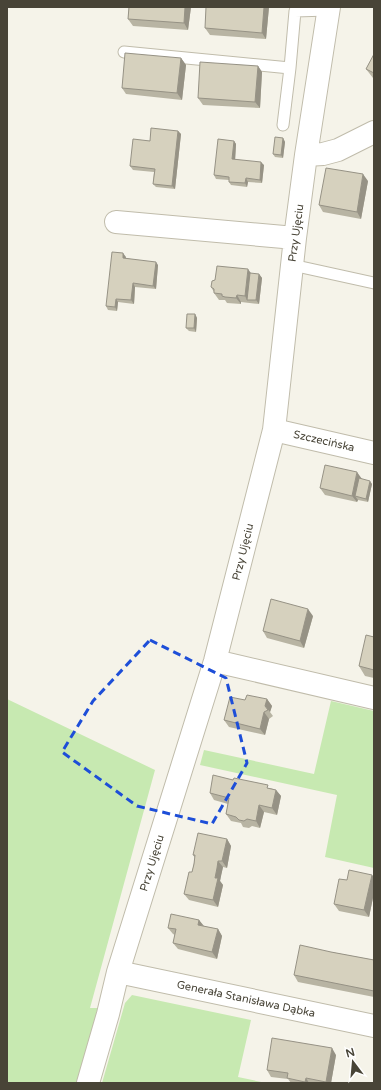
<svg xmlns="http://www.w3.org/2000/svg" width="381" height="1090" font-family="'Varela Round',sans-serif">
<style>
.green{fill:#c7e9b1}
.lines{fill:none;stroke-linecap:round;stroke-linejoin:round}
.lane-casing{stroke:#c0bcab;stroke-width:13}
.street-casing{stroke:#c0bcab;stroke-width:24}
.lane{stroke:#fff;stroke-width:11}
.street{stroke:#fff;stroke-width:22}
.wall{fill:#b8b4a3}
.shaded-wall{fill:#969285}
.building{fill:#d6d1be;stroke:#969285}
.marked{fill:none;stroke:#1d4ed8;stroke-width:3;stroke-dasharray:8 5;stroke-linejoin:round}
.labels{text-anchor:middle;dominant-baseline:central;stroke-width:3.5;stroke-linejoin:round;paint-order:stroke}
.street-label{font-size:11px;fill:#484437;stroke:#fff}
</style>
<rect width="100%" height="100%" fill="#f5f3e9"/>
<path class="green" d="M 7,699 L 155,770 L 90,1008 L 108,1008 L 84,1083 L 7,1083 Z
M 331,701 L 374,711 L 374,868 L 325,857 L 337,795 L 200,765 L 204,750 L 314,774 Z
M 132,995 L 251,1020 L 238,1077 L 266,1083 L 102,1083 L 125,1003 Z"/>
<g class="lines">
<defs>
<path id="lane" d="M 124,52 L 290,68
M 283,125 L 290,68 L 295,11 L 328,10
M 292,265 L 374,283"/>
<path id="street" d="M 306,155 L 323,154 L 338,150 L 374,132
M 116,222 L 295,238
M 274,430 L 374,453
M 215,661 L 374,698
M 118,972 L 374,1026
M 88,1083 L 108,1014 L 118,972 L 215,661 L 274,430 L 295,238 L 306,155 L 329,7"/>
</defs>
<use href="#lane" class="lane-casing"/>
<use href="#street" class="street-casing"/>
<use href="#lane" class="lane"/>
<use href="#street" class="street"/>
</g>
<path class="wall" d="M 129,7 L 191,7 L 188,30 L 133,26 L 128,19 Z
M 269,7 L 266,39 L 210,35 L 205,28 Z
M 374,54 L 374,79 L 373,78 L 366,69 Z
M 181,58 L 186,65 L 182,100 L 126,94 L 122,88 Z
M 258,66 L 262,72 L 260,108 L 203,105 L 198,98 Z
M 178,131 L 181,134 L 175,189 L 156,187 L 153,184 L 154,172 L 133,170 L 130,166 Z
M 283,138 L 285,142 L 283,158 L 275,157 L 273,154 Z
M 234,141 L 236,144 L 235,159 L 264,165 L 262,183 L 248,182 L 247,187 L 231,185 L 229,182 L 229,180 L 216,179 L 214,175 Z
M 368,181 L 361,219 L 323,212 L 319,205 Z
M 126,257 L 126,258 L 158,265 L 156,289 L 135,287 L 134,304 L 118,302 L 117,311 L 108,310 L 106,306 Z
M 251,274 L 259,274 L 262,278 L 259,304 L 241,302 L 241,304 L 227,303 L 225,300 L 219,300 L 214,293 L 214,292 L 211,287 Z
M 195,314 L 197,318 L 196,332 L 189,331 L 186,328 Z
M 362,479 L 372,484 L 368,502 L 358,500 L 357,502 L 325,495 L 320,488 Z
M 313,616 L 304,648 L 267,638 L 263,631 Z
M 374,637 L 374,678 L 365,676 L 359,666 Z
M 267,699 L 272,706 L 270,712 L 273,716 L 269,719 L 265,735 L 229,727 L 224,720 L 245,700 Z
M 270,788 L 276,790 L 281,796 L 277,815 L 264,812 L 260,828 L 252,826 L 249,828 L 243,827 L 241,823 L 231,821 L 226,814 L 228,804 L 214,800 L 210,793 Z
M 227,839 L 231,846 L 227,868 L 223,867 L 221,875 L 220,881 L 223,885 L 218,907 L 189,900 L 184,894 L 192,872 L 195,858 L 193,855 Z
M 372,875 L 374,878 L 374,893 L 369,917 L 339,911 L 334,904 Z
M 199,920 L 203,926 L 218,929 L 222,936 L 217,959 L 178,949 L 173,943 L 175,935 L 173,934 L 168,928 Z
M 331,952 L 374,960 L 374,997 L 298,982 L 294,975 Z
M 336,1055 L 331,1083 L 291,1083 L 288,1079 L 271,1077 L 267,1070 Z"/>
<path class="shaded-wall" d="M 185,7 L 191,7 L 188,30 L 184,23 Z
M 264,7 L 269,7 L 266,39 L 262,33 Z
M 181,58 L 186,65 L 182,100 L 177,93 Z
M 258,66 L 262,72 L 260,108 L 255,102 Z
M 178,131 L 181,134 L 175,189 L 172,186 Z
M 283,138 L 285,142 L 283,158 L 281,155 Z
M 234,141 L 236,144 L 235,162 L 232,159 Z
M 261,162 L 264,165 L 262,183 L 260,180 Z
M 363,174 L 368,181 L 361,219 L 357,212 Z
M 246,178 L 248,182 L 247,187 L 245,183 Z
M 123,253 L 126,257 L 125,262 L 123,258 Z
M 156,262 L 158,265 L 156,289 L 153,286 Z
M 248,269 L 253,276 L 247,300 L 245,296 Z
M 259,274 L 262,278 L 259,304 L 256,300 Z
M 133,283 L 135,287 L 134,304 L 131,300 Z
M 237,295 L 241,302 L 241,304 L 236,298 Z
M 116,299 L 118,302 L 117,311 L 115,307 Z
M 195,314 L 197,318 L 196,332 L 194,328 Z
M 357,472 L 362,479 L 355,496 L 358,500 L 357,502 L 352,496 Z
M 370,481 L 372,484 L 368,502 L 366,499 Z
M 308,609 L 313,616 L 304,648 L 300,641 Z
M 267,699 L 272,706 L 270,712 L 265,706 Z
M 264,712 L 269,719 L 265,735 L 260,729 Z
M 276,790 L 281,796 L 277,815 L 272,808 Z
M 259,805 L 264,812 L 260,828 L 256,821 Z
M 227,839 L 231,846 L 227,868 L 222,861 Z
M 218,861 L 223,867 L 220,881 L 223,885 L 218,907 L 213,900 L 215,878 Z
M 372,875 L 374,878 L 374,893 L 369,917 L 364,910 Z
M 199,920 L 204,926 L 198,925 Z
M 218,929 L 222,936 L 217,959 L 212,952 Z
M 332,1048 L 336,1055 L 331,1083 L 327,1083 L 326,1082 Z
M 306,1078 L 309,1083 L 306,1083 L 305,1082 Z"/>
<path class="building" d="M 129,7 L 185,7 L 184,23 L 128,19 Z
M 206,7 L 264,7 L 262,33 L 205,28 Z
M 125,53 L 181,58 L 177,93 L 122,88 Z
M 374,54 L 374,73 L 366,69 Z
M 200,62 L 258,66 L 255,102 L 198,98 Z
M 151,128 L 178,131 L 172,186 L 153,184 L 155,169 L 130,166 L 133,139 L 150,141 Z
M 275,137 L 283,138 L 281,155 L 273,154 Z
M 218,139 L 234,141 L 232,159 L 261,162 L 260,180 L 246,178 L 245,183 L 229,182 L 229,177 L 214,175 Z
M 326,168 L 363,174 L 357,212 L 319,205 Z
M 112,252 L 123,253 L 123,258 L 156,262 L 153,286 L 133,283 L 131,300 L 116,299 L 115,307 L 106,306 Z
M 217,266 L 248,269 L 245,296 L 237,295 L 236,298 L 225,297 L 222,296 L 222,294 L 214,293 L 214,289 L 211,287 L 212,281 L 215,280 Z
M 250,273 L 259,274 L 256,300 L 247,300 Z
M 187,314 L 195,314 L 194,328 L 186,328 Z
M 325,465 L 357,472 L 352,496 L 320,488 Z
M 359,478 L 370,481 L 366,499 L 355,496 Z
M 271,599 L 308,609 L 300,641 L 263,631 Z
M 366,635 L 374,637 L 374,670 L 359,666 Z
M 247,695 L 267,699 L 265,706 L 268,710 L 264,712 L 260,729 L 224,720 L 230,697 L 245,700 Z
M 213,775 L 233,780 L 234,778 L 268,785 L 267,788 L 276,790 L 272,808 L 259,805 L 256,821 L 247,819 L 244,821 L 239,820 L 236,817 L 226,814 L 229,798 L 210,793 Z
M 198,833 L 227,839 L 222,861 L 218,861 L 217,868 L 215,878 L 218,878 L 213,900 L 184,894 L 189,872 L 192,872 L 194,864 L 195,855 L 193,855 Z
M 349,870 L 372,875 L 364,910 L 334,904 L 339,879 L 347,880 Z
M 171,914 L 199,920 L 198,925 L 218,929 L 212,952 L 173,943 L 176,929 L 168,928 Z
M 300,945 L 331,952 L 374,960 L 374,991 L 294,975 Z
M 272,1038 L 332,1048 L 326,1082 L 306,1078 L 305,1082 L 287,1078 L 288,1073 L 267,1070 Z"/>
<path class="marked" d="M 150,640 L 226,678 L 247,763 L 212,824 L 137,806 L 62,752 L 93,701 Z"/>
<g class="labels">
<g class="street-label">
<text transform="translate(296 233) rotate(-82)">Przy Ujęciu</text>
<text transform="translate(324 441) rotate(13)">Szczecińska</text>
<text transform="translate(243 552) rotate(-76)">Przy Ujęciu</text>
<text transform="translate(152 863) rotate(-73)">Przy Ujęciu</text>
<text transform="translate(246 999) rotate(12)">Generała Stanisława Dąbka</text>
</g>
</g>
<rect width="381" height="1090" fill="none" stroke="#484437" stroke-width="16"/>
<g transform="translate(353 1062) rotate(344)" stroke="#ffffff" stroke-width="3" paint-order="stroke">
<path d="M0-3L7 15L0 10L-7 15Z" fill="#484437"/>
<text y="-6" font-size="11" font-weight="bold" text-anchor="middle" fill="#484437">N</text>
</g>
</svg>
